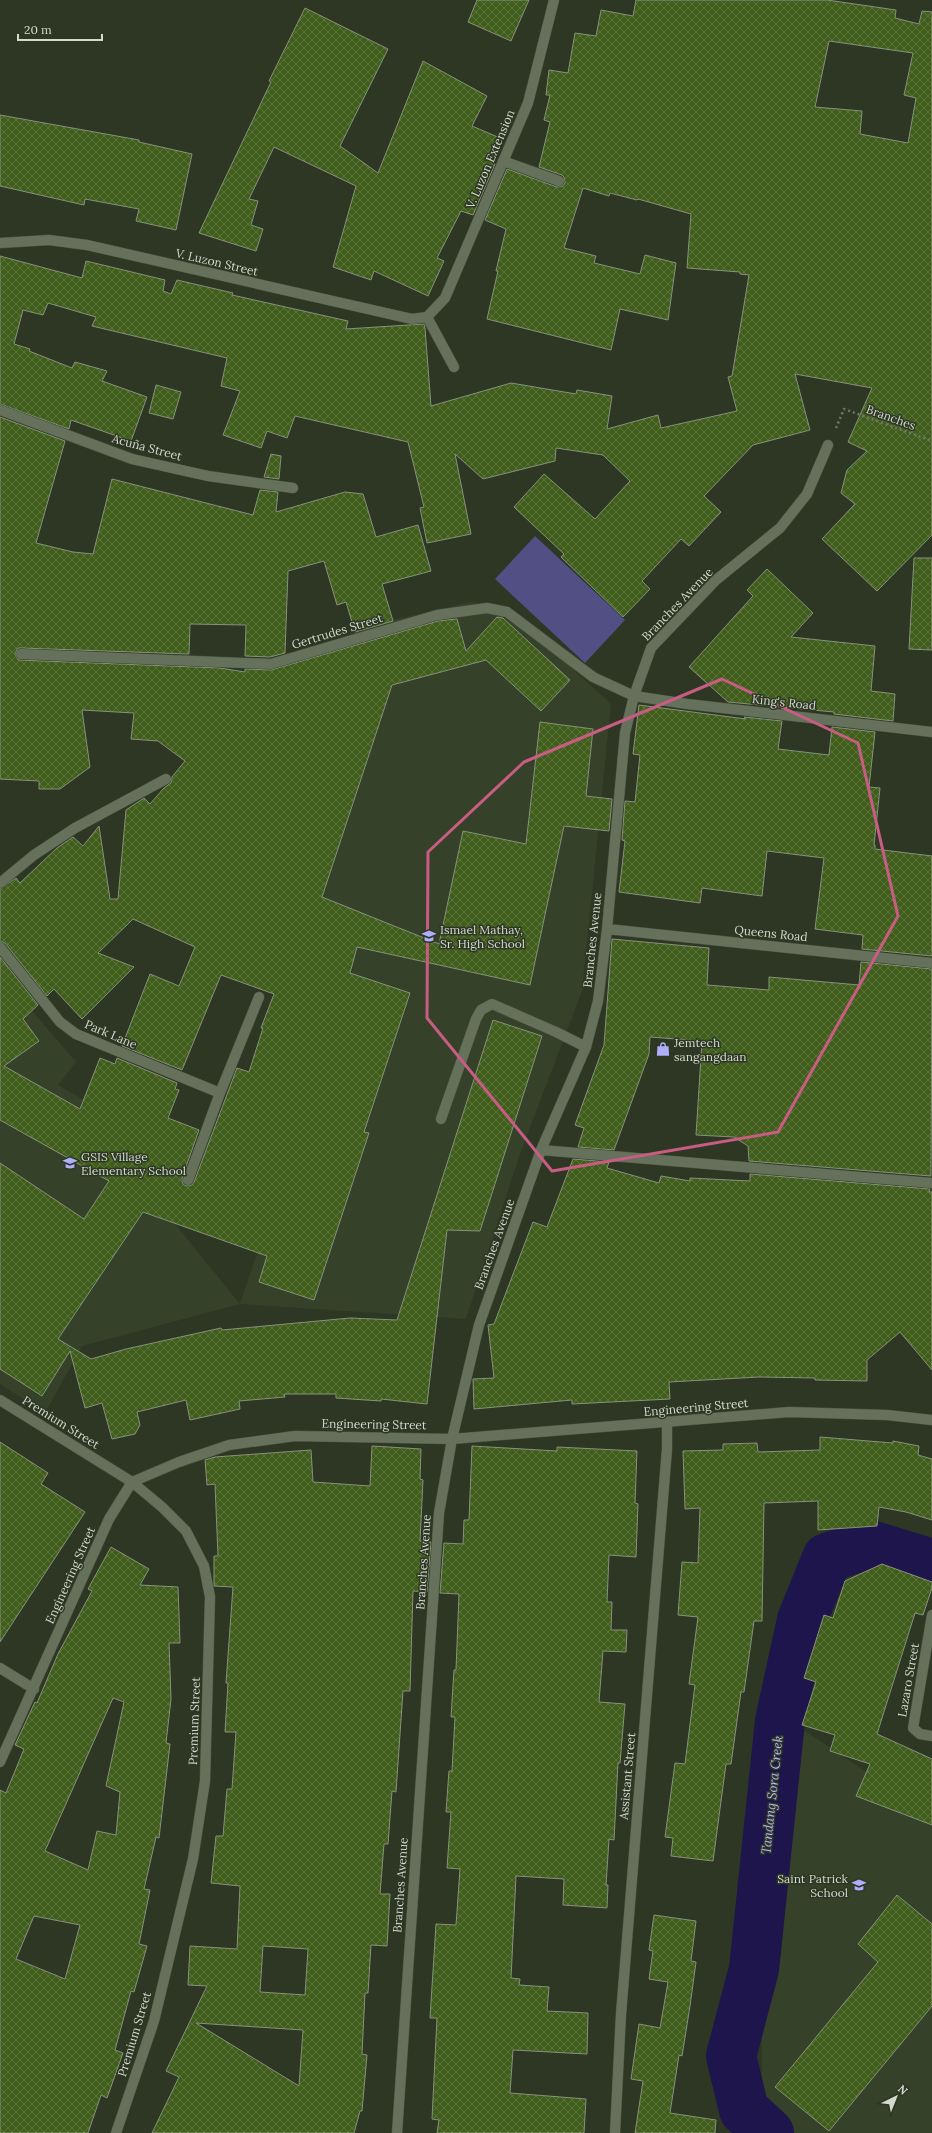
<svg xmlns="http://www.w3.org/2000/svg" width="932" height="2133" font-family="Lora,serif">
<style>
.built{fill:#354128}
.pitch{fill:#514f83}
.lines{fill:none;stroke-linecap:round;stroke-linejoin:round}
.river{stroke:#1e154c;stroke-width:50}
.building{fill:url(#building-cross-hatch);stroke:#86927b;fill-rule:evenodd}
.lane-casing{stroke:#4b5342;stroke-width:11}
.street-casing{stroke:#4b5342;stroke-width:11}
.path{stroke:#717969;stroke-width:2.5;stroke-dasharray:2 3;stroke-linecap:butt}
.lane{stroke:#66715b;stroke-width:10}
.street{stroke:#66715b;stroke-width:10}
.marked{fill:none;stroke:#c85c83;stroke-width:3;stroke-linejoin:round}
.labels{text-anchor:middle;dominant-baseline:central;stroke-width:3;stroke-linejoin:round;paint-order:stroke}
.street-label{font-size:12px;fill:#d2d9cd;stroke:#2e3724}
.poi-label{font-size:12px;fill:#d2d9cd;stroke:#2e3724;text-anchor:start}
.water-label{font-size:13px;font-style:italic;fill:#b6b5fe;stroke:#2e3724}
</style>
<defs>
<pattern id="building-cross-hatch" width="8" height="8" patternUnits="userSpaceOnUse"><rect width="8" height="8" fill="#405d1c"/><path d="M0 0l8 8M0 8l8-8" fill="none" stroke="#5b743c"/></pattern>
</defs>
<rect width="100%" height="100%" fill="#2e3724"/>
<path class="built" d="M 471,602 L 507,609 L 611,704 L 582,991 L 520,1154 L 466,1319 L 240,1304 L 82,1346 L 45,1413 L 0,1384 L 0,973 L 76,1062 L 58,1085 L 120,1121 L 159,1204 L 240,1304 L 353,969 L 189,904 L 368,702 L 349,630 Z
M 799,1727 L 932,1816 L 932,2133 L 792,2133 L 762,2103 L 762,2032 L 781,1954 Z"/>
<path class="pitch" d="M 535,536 L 625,620 L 585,663 L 495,579 Z"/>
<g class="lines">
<path class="river" d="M 769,2133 L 744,2110 L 731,2056 L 754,1969 L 780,1721 L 802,1620 L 827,1558 L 867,1544 L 932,1564"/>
</g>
<path class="building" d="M 477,0 L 529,0 L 511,41 L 468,22 Z
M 636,0 L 827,0 L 896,10 L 895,18 L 919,24 L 922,11 L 932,12 L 932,535 L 877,591 L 822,539 L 855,504 L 841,493 L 847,470 L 867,451 L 848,442 L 872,388 L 795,374 L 810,430 L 753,445 L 704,496 L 721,512 L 689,546 L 681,539 L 642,581 L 650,589 L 623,617 L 561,557 L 564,554 L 514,507 L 544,474 L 595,519 L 630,481 L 603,455 L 556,448 L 555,461 L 483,479 L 455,454 L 471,534 L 427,543 L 420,508 L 424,507 L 408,442 L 295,416 L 287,438 L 267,431 L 261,448 L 223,435 L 240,391 L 221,386 L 227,358 L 92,326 L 96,317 L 48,303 L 43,315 L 23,310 L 14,344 L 30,349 L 29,351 L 72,368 L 75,362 L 107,371 L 102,381 L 147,397 L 131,441 L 71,420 L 69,429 L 0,404 L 0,256 L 82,278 L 86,261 L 165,280 L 163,291 L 171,294 L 177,280 L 233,293 L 232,295 L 348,321 L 346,329 L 424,324 L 425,328 L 431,406 L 511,383 L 576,394 L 577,390 L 612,396 L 607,429 L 658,415 L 661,428 L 737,411 L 728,377 L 732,376 L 749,275 L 740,274 L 740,272 L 687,268 L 691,214 L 638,199 L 637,200 L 610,193 L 609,196 L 583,188 L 564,248 L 596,256 L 594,263 L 640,274 L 645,255 L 676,263 L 668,320 L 620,309 L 611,350 L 487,319 L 498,271 L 496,271 L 506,229 L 485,220 L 507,169 L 557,187 L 563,186 L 565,183 L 564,177 L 562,175 L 539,167 L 550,122 L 544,120 L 550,95 L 546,95 L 549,70 L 568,73 L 575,33 L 596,36 L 601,10 L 633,16 ZM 829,41 L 913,53 L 904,95 L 916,98 L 908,143 L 860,134 L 862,111 L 815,107 Z
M 305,8 L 388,49 L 340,146 L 378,173 L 423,61 L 487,96 L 472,126 L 500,138 L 492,157 L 494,157 L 492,163 L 495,164 L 473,215 L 461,211 L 437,258 L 444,261 L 428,296 L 374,271 L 371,280 L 333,267 L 356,186 L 274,147 L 249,199 L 258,201 L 251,225 L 263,229 L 256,251 L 199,233 L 271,82 L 269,81 Z
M 0,115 L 139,140 L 139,142 L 192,154 L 176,230 L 136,221 L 139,209 L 85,199 L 84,205 L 0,186 Z
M 156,385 L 181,392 L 173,419 L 149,413 Z
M 0,417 L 65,441 L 36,543 L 73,552 L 93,554 L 112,479 L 253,515 L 260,490 L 278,492 L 276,512 L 345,492 L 363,494 L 376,537 L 418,525 L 431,571 L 382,584 L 393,621 L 355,632 L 346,602 L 337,605 L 324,561 L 288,571 L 285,653 L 270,657 L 245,656 L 246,625 L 190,624 L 189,654 L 21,648 L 18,648 L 15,653 L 18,660 L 220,668 L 245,672 L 245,669 L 271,670 L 438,621 L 457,619 L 466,651 L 497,617 L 503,618 L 570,680 L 541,711 L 486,660 L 392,685 L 322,897 L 439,944 L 463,831 L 526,844 L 540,722 L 593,729 L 586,796 L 612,799 L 609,831 L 564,826 L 530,985 L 357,947 L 350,973 L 410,993 L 364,1132 L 369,1133 L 314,1300 L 259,1282 L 267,1256 L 143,1212 L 58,1339 L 91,1359 L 126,1349 L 221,1328 L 222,1330 L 350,1318 L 397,1320 L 493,1020 L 542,1036 L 480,1231 L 447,1230 L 427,1404 L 381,1399 L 381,1401 L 336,1398 L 336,1394 L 284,1394 L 285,1397 L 239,1401 L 240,1409 L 190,1420 L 186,1400 L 137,1412 L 140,1425 L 135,1434 L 112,1439 L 102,1403 L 85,1408 L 70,1351 L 42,1396 L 0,1369 L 0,1163 L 84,1219 L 109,1181 L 0,1120 L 0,957 L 38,1005 L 23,1019 L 39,1041 L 4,1066 L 80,1109 L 100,1058 L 115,1064 L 117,1058 L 177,1083 L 175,1089 L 179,1090 L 168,1118 L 199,1130 L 182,1178 L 183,1184 L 186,1186 L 192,1185 L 194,1182 L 237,1068 L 249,1072 L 263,1028 L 261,1028 L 274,994 L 221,975 L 182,1070 L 122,1046 L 150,974 L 179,986 L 195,947 L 133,919 L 98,953 L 134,967 L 82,1019 L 54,989 L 47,996 L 5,943 L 0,941 L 0,889 L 16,878 L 20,883 L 57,848 L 73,837 L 83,846 L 99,826 L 110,899 L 118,899 L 126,810 L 144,798 L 150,804 L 164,788 L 171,783 L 172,777 L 185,761 L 158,741 L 131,739 L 134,713 L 82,710 L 90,767 L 60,789 L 39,789 L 39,781 L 0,779 Z
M 271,454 L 281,456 L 279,479 L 264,477 Z
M 914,558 L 932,558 L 932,650 L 909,649 Z
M 767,569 L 813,613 L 791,637 L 875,646 L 871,691 L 895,694 L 893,721 L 834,714 L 834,712 L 728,702 L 689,667 L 753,596 L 747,590 Z
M 639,705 L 746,719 L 744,717 L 782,721 L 778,749 L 829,755 L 832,727 L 875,732 L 869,787 L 880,788 L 874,845 L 875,845 L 875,849 L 932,856 L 932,956 L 862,949 L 863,935 L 815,929 L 824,858 L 767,851 L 762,896 L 702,888 L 700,903 L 619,892 L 625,841 L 622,840 L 625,801 L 635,802 L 640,755 L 633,754 Z
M 612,939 L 709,948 L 707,985 L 769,990 L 769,977 L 859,985 L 861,962 L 932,969 L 931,1176 L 749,1161 L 748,1146 L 734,1137 L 696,1135 L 702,1041 L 650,1037 L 649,1054 L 614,1150 L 578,1147 L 584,1128 L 575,1125 L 604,1045 Z
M 573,1159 L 609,1162 L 607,1168 L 659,1183 L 661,1176 L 690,1181 L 690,1178 L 750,1181 L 750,1174 L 930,1189 L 929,1192 L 932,1192 L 932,1370 L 900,1332 L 867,1360 L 867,1381 L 815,1380 L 815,1378 L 759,1377 L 669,1382 L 670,1399 L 572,1404 L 572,1400 L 474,1409 L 473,1379 L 494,1378 L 488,1325 L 494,1324 L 533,1222 L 547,1227 Z
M 820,1437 L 893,1443 L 893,1441 L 919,1446 L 918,1455 L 932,1459 L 932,1520 L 906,1512 L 879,1507 L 877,1526 L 818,1530 L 818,1501 L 764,1503 L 762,1621 L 754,1621 L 744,1692 L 741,1692 L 731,1764 L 726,1764 L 713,1861 L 671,1856 L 673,1838 L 665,1837 L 675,1763 L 685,1764 L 695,1685 L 689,1684 L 698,1617 L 678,1615 L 682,1562 L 698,1563 L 700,1508 L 685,1509 L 683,1451 L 723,1450 L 723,1444 L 757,1443 L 758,1452 L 820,1450 Z
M 0,1442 L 48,1473 L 41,1484 L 85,1512 L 0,1642 Z
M 372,1446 L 421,1449 L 420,1479 L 423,1480 L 420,1541 L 431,1542 L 427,1592 L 413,1591 L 410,1691 L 403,1691 L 396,1792 L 392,1791 L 388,1844 L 384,1844 L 380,1894 L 390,1894 L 387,1946 L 371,1945 L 368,1993 L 365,1993 L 362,2054 L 367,2055 L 362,2111 L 360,2111 L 354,2133 L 152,2133 L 179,2077 L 166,2071 L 207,1986 L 188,1985 L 190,1946 L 237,1949 L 240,1886 L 211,1883 L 216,1836 L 223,1836 L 227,1789 L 232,1789 L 236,1732 L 225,1732 L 228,1683 L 226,1683 L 233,1587 L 214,1586 L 214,1556 L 218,1556 L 215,1484 L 207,1485 L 205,1460 L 215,1457 L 311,1450 L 313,1482 L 370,1486 ZM 263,1946 L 308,1949 L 305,1995 L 260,1992 ZM 196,2023 L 303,2030 L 299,2086 Z
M 472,1446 L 557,1451 L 557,1447 L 637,1451 L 635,1503 L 638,1504 L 636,1557 L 609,1555 L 607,1602 L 612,1602 L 611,1630 L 627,1630 L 626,1652 L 603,1651 L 599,1702 L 625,1704 L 620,1763 L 618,1763 L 614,1840 L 609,1839 L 606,1885 L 608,1885 L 607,1908 L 563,1905 L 564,1879 L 516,1876 L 511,1978 L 520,1979 L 519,1985 L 549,1987 L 547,2011 L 588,2013 L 587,2054 L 513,2050 L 510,2093 L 586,2099 L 584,2133 L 437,2133 L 439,2120 L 432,2119 L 437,2018 L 430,2018 L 436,1924 L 456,1925 L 460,1869 L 447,1868 L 451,1812 L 446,1812 L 449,1771 L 452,1771 L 455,1717 L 451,1717 L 454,1670 L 456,1670 L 459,1594 L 440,1593 L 444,1543 L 463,1544 L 464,1520 L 469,1520 Z
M 111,1547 L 149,1569 L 140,1585 L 178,1587 L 180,1643 L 169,1643 L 171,1699 L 166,1743 L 170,1744 L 159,1838 L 156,1837 L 144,1889 L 150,1890 L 139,1944 L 147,1946 L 134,1992 L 131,1991 L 115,2050 L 123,2053 L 107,2098 L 101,2095 L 88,2133 L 0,2133 L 0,1790 L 6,1793 L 24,1749 L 15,1745 L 35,1702 L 37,1703 L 58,1654 L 92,1591 L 88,1589 ZM 113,1698 L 124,1702 L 106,1786 L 120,1792 L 116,1835 L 97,1831 L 88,1870 L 45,1851 ZM 34,1916 L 80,1925 L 65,1979 L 16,1959 Z
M 882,1564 L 932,1582 L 932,1588 L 923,1615 L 915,1613 L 877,1734 L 932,1759 L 932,1825 L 856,1796 L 870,1764 L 830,1751 L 835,1735 L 802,1725 L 816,1682 L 804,1678 L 824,1615 L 833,1618 L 845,1581 Z
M 897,1895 L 932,1924 L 932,2006 L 829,2131 L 775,2087 L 878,1962 L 858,1944 Z
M 654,1915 L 696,1921 L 691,1961 L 696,1962 L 690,2006 L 682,2056 L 679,2055 L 670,2113 L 716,2120 L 715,2133 L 635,2133 L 643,2081 L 631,2079 L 639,2024 L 660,2028 L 668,1982 L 649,1979 L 653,1951 L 649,1950 Z"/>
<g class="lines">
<defs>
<path id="lane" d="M 427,317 L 454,367
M 0,883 L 34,855 L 75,828 L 166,779
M 441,1119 L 476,1019 L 481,1010 L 492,1004 L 556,1032 L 586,1047"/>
<path id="street" d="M 503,161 L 559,181
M 0,243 L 49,240 L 87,245 L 412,319 L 427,317 L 445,298 L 528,103 L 554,0
M 0,410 L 132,459 L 208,476 L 293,488
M 21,654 L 271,664 L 437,615 L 487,608 L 507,612 L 593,677 L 634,696 L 687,704 L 932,732
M 607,929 L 932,963
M 0,947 L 60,1022 L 76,1034 L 220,1093
M 541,1150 L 932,1183
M 188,1180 L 220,1093 L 259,997
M 0,1400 L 132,1482 L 162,1507 L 186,1531 L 204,1566 L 210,1597 L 205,1781 L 193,1859 L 154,2021 L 116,2133
M 932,1615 L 913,1728 L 920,1734 L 932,1736
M 0,1668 L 34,1689
M 0,1762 L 109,1519 L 132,1482 L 179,1462 L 229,1445 L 295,1436 L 452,1439 L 789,1412 L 887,1415 L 932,1420
M 397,2133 L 439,1513 L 452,1439 L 479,1325 L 541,1150 L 586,1047 L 598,1001 L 607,929 L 625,733 L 634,696 L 651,648 L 716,580 L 780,528 L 807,494 L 828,445
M 615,2133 L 621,2014 L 667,1449 L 667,1422"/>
</defs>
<use href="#lane" class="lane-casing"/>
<use href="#street" class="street-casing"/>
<path class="path" d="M 836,428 L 844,409 L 932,441"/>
<use href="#lane" class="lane"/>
<use href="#street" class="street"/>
</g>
<path class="marked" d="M 722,679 L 858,743 L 898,916 L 778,1132 L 552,1171 L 427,1018 L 428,852 L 524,762 Z"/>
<defs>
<symbol id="school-bare" viewBox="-9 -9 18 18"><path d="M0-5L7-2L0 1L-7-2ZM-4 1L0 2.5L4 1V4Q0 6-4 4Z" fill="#afaefa" stroke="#2e3724" stroke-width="2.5" paint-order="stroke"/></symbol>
<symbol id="shop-bare" viewBox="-9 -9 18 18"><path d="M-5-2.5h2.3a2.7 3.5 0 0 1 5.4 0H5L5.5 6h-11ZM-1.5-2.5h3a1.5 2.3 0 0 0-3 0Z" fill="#afaefa" stroke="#2e3724" stroke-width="2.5" paint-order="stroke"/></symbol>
</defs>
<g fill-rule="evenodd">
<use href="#school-bare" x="419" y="926" width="20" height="20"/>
<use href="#shop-bare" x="653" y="1039" width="20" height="20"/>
<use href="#school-bare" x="60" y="1153" width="20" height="20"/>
<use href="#school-bare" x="849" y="1875" width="20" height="20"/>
</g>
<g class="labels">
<g class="street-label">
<text transform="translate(490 159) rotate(-67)">V. Luzon Extension</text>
<text transform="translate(217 262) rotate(13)">V. Luzon Street</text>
<text transform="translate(891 417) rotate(20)">Branches</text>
<text transform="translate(147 447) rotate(15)">Acuña Street</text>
<text transform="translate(677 604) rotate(-46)">Branches Avenue</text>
<text transform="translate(337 631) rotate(-17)">Gertrudes Street</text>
<text transform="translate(784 702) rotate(6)">King's Road</text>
<text transform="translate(771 933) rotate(6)">Queens Road</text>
<text transform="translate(592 940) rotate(-84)">Branches Avenue</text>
<text transform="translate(111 1034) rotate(23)">Park Lane</text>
<text transform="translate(494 1244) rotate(-70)">Branches Avenue</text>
<text transform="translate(696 1407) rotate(-5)">Engineering Street</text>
<text transform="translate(61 1422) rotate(32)">Premium Street</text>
<text transform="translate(374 1424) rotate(1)">Engineering Street</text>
<text transform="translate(423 1562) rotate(-86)">Branches Avenue</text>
<text transform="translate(70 1575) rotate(-66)">Engineering Street</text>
<text transform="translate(908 1680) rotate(-80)">Lazaro Street</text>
<text transform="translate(194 1721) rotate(-88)">Premium Street</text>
<text transform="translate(627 1776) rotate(-85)">Assistant Street</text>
<text transform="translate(400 1885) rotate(-86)">Branches Avenue</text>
<text transform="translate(134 2034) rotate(-73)">Premium Street</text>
</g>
<g class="poi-label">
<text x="440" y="929">Ismael Mathay,<tspan x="440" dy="14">Sr. High School</tspan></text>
<text x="674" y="1042">Jemtech<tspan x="674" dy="14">sangangdaan</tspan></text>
<text x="81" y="1156">GSIS Village<tspan x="81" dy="14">Elementary School</tspan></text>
<text x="848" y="1878" text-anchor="end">Saint Patrick<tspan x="848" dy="14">School</tspan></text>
</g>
<g class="water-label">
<text transform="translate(772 1795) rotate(-84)">Tandang Sora Creek</text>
</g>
</g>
<g transform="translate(896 2097) rotate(43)" stroke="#2e3724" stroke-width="3" paint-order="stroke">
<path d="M0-3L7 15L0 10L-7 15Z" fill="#d2d9cd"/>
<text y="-6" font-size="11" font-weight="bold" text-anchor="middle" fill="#d2d9cd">N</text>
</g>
<path d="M18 34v6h84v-6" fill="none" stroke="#d2d9cd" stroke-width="2"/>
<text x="24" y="34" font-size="12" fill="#d2d9cd" stroke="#2e3724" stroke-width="3" paint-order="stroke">20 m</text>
</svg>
